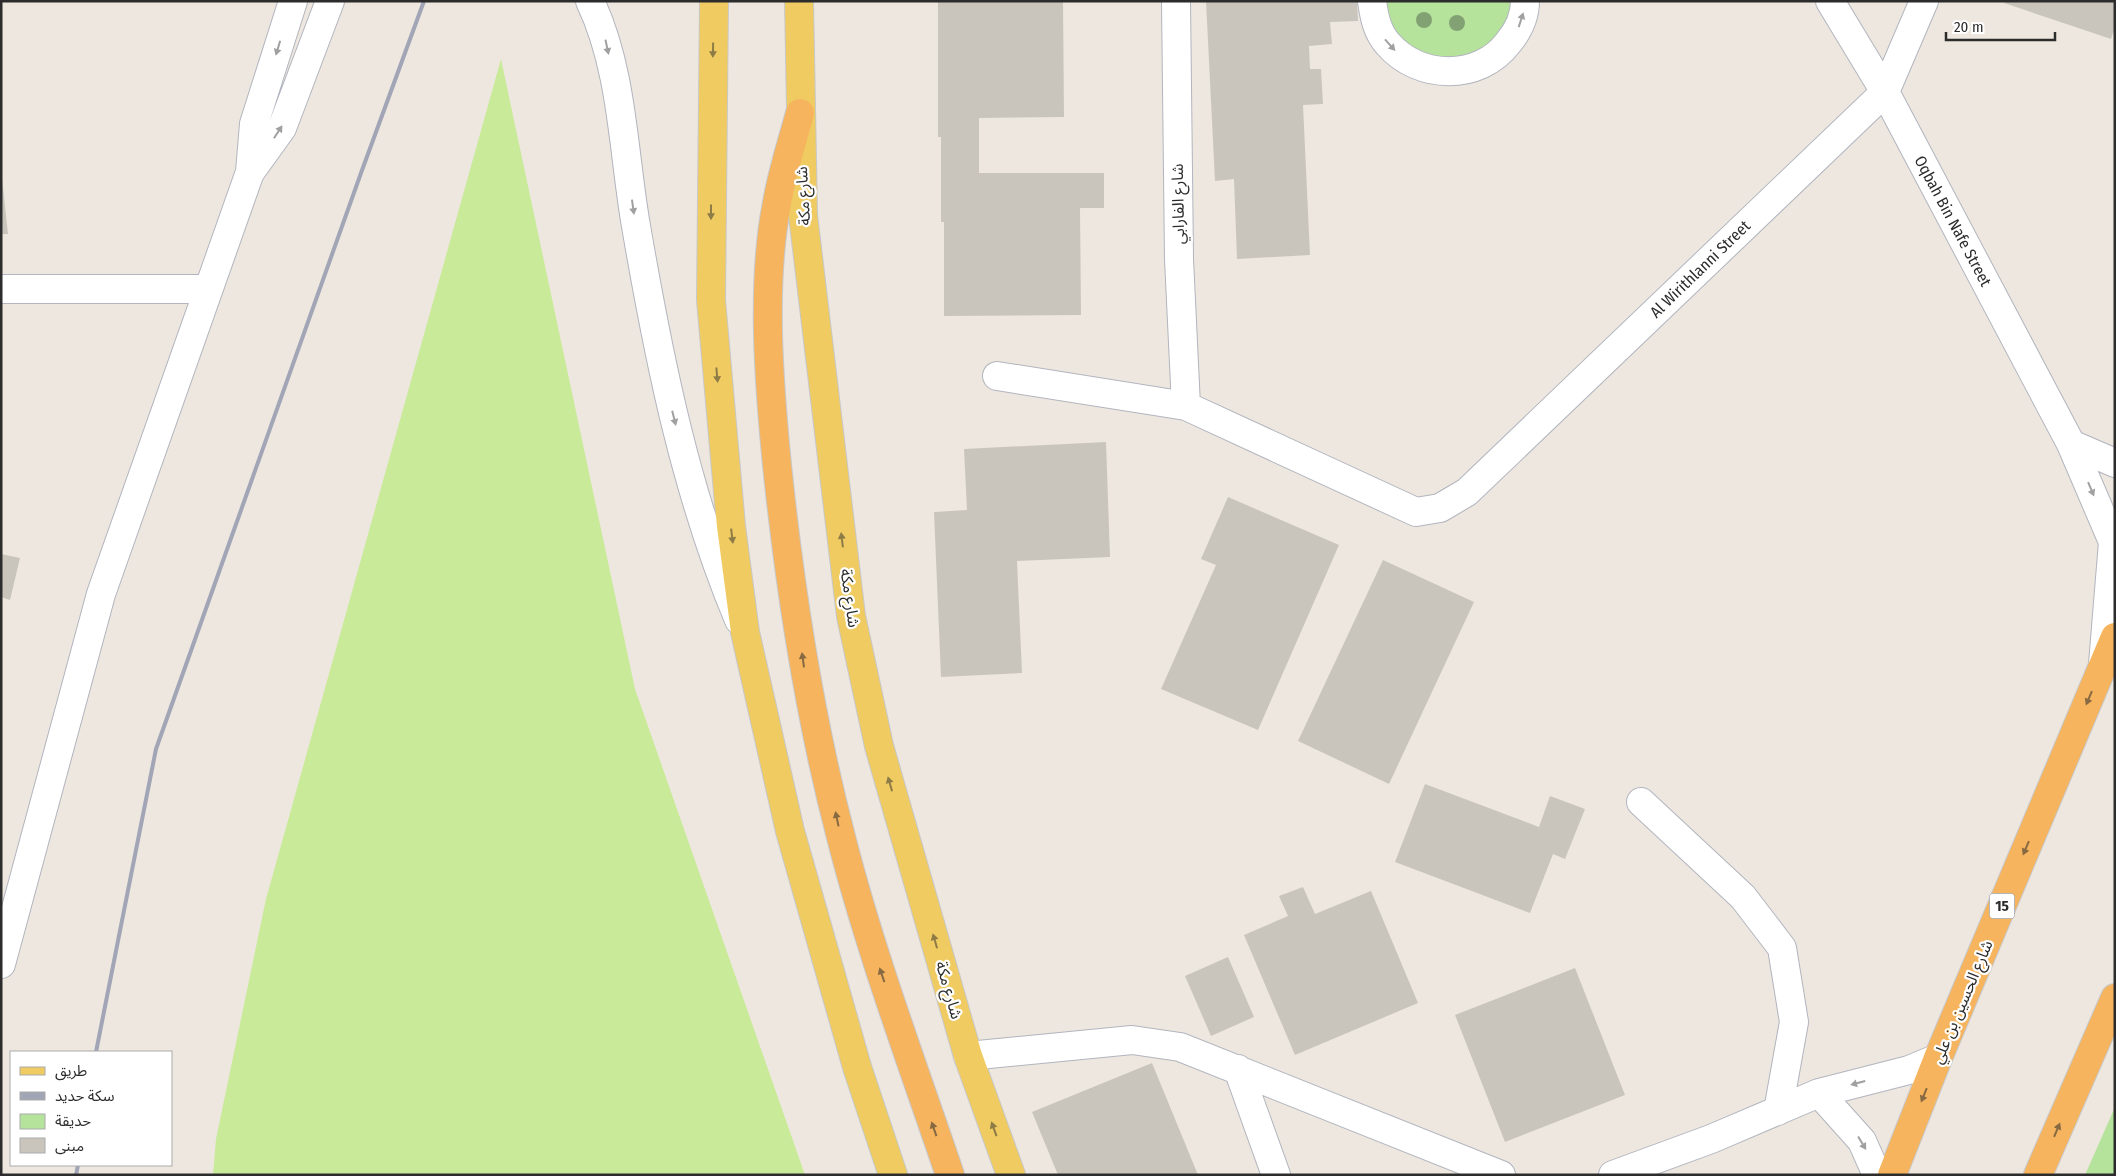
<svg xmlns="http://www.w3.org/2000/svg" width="2116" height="1176" font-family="'Fira Sans Condensed','Noto Sans Arabic',sans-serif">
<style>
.green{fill:#b6e39c}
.pitch{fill:#c9ea98}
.building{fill:#c9c5bd}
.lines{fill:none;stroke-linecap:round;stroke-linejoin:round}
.minor-casing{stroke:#b2b5bf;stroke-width:30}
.tertiary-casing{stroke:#b2b5bf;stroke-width:30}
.primary-casing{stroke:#c8c8c8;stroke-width:30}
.trunk-casing{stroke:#c8c8c8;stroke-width:30}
.minor{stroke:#fff;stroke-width:28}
.tertiary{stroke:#fff;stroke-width:28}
.primary{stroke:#efcb62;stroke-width:28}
.trunk{stroke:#f6b45e;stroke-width:28}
.rail{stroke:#a1a5b6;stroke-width:4}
.tree{fill:#83a274}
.oneway{fill:#a0a0a0}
.oneway2{fill:#8e7c47}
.oneway3{fill:#876942}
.labels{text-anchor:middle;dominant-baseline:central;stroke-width:4.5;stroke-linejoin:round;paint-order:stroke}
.shield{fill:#fff;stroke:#6b6b6b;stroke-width:1}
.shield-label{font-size:15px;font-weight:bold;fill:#2c2c2c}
.street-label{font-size:16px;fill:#2c2c2c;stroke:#fff}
</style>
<rect width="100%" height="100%" fill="#ede7df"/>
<path class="green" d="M 1382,1 L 1517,1 L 1495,45 L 1451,62 L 1407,48 L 1391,31 Z
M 2115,1107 L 2115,1175 L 2085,1175 Z"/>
<path class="pitch" d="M 501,59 L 635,689 L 805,1175 L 213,1175 L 216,1139 L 266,899 Z"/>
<path class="building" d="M 938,1 L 1063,1 L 1064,117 L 979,118 L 979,173 L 1104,173 L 1104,208 L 1080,208 L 1081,315 L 944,316 L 944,222 L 941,222 L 941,137 L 938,137 Z
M 1206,1 L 1357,1 L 1358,21 L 1330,22 L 1332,44 L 1309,46 L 1310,69 L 1321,69 L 1323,104 L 1303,105 L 1310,255 L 1237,259 L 1234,179 L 1215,181 Z
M 2005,1 L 2115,1 L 2115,27 L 2111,39 L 2004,3 Z
M 1,169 L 8,234 L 1,234 Z
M 1106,442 L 1110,557 L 1017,561 L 1022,673 L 941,677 L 934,512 L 967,510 L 964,449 Z
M 1228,497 L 1339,545 L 1258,730 L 1161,689 L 1216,565 L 1201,559 Z
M 1,554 L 20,558 L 10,600 L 1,597 Z
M 1383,560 L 1474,602 L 1389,784 L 1298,741 Z
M 1425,784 L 1539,827 L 1550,796 L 1585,809 L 1565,859 L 1553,854 L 1530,913 L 1395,862 Z
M 1303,887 L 1315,914 L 1371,891 L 1418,1003 L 1295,1055 L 1244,935 L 1288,916 L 1279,896 Z
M 1228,957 L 1254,1017 L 1211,1036 L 1185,976 Z
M 1575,968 L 1625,1095 L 1505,1142 L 1455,1015 Z
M 1152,1063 L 1198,1175 L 1058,1175 L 1032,1112 Z"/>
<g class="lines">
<defs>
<path id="minor" d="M 1176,1 L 1179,259 L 1186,406
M 1372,1 C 1374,16 1377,32 1388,44 C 1419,80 1479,81 1508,43 C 1518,31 1525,17 1525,1
M 1830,1 L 1885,92 L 2071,444 L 2113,542 L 2103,664
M 1,289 L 207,289
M 997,376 L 1186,406 L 1416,512 L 1440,508 L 1467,492 L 1885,92 L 1924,1
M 2071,444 L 2115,463
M 1641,802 L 1743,897 L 1782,948 L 1794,1022 L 1778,1111
M 968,1056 L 1132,1040 L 1180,1047 L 1501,1175
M 1238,1069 L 1276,1175
M 1819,1093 L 1862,1141 L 1877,1175
M 1613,1175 L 1711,1139 L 1819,1093 L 1909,1070 L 1938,1058"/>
<path id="tertiary" d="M 590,1 C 623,70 623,152 636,226 C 659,360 686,494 739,620
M 251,171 L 282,128 L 330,1
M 1,964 L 101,594 L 250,172 L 254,124 L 293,1"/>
<path id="primary" d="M 714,1 L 711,300 L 731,526 L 745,632 L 790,831 L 857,1067 L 893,1175
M 799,1 L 803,215 L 851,616 L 879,746 L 968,1056 L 1011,1175"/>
<path id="trunk" d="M 800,113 C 792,143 782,173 777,203 C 761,283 769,384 777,465 C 790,590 809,715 841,837 C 870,951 912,1063 950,1175
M 1892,1175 L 1938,1058 L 2115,637
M 2038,1175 L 2115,998"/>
</defs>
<use href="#minor" class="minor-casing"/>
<use href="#tertiary" class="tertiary-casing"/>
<use href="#primary" class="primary-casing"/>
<use href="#trunk" class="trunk-casing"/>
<use href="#minor" class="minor"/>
<use href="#tertiary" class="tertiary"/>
<use href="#primary" class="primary"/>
<use href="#trunk" class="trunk"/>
<path class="rail" d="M 96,1052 L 156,749 L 361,173 L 424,1
M 76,1175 L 78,1165"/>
</g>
<g class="tree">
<circle cx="1424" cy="20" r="8"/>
<circle cx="1457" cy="23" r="8"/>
</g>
<defs><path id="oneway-solid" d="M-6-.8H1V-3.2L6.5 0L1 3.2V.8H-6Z" transform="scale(1.25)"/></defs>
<g class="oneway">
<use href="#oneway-solid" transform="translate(1521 20) rotate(-72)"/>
<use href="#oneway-solid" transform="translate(1390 45) rotate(48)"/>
<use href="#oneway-solid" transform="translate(607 47) rotate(78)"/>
<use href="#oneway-solid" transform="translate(278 48) rotate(107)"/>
<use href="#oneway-solid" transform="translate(278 132) rotate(-57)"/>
<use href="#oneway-solid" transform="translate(633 207) rotate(82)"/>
<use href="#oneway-solid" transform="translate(674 418) rotate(76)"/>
<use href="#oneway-solid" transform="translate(2091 489) rotate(67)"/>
<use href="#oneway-solid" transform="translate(1858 1083) rotate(165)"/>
<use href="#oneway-solid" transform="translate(1862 1143) rotate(59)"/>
</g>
<g class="oneway2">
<use href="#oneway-solid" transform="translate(713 50) rotate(91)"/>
<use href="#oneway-solid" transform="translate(711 212) rotate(90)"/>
<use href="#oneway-solid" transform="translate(717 375) rotate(85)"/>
<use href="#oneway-solid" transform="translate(732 536) rotate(83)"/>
<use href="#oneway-solid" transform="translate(842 540) rotate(-97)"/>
<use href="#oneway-solid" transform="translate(890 784) rotate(-106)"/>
<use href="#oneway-solid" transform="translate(935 941) rotate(-106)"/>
<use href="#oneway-solid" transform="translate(994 1129) rotate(-110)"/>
</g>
<g class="oneway3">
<use href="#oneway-solid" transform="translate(803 660) rotate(-98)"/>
<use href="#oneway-solid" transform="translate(2089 698) rotate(113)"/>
<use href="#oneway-solid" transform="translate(837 819) rotate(-102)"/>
<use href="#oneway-solid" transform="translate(2026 848) rotate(113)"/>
<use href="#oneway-solid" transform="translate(882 975) rotate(-109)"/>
<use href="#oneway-solid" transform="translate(1924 1095) rotate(112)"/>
<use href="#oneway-solid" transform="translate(934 1129) rotate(-109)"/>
<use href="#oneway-solid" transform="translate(2057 1130) rotate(-67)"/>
</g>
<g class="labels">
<rect class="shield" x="1989.5" y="893.5" width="25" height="25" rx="4"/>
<g class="shield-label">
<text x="2002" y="906">15</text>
</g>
<g class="street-label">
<text transform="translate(803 196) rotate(-93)">شارع مكة</text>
<text transform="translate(1178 204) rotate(-91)">شارع الفارابي</text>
<text transform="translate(1953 221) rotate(62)">Oqbah Bin Nafe Street</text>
<text transform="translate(1700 269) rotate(-44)">Al Wirithlanni Street</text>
<text transform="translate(850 598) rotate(82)">شارع مكة</text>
<text transform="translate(949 990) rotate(74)">شارع مكة</text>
<text transform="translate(1962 1002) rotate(-67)">شارع الحسين بن علي</text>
</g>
</g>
<rect width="2116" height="1176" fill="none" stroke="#2c2c2c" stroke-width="5"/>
<rect x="10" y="1051" width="162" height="115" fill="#ffffff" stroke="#ababab"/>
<rect x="20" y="1067" width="25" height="8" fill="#efcb62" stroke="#ababab"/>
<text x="55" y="1076" font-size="15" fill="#2c2c2c">طريق</text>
<rect x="20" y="1092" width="25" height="8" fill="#a1a5b6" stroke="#ababab"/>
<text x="55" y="1101" font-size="15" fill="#2c2c2c">سكة حديد</text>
<rect x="20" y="1114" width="25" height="15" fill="#b6e39c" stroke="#ababab"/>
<text x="55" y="1126" font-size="15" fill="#2c2c2c">حديقة</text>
<rect x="20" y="1138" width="25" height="15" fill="#c9c5bd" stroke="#ababab"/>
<text x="55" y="1151" font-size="15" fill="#2c2c2c">مبنى</text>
<path d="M1946 32v8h109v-8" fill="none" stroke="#2c2c2c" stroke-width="2.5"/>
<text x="1954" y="32" font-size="15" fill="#2c2c2c" stroke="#ffffff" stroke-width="4" paint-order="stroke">20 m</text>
</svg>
